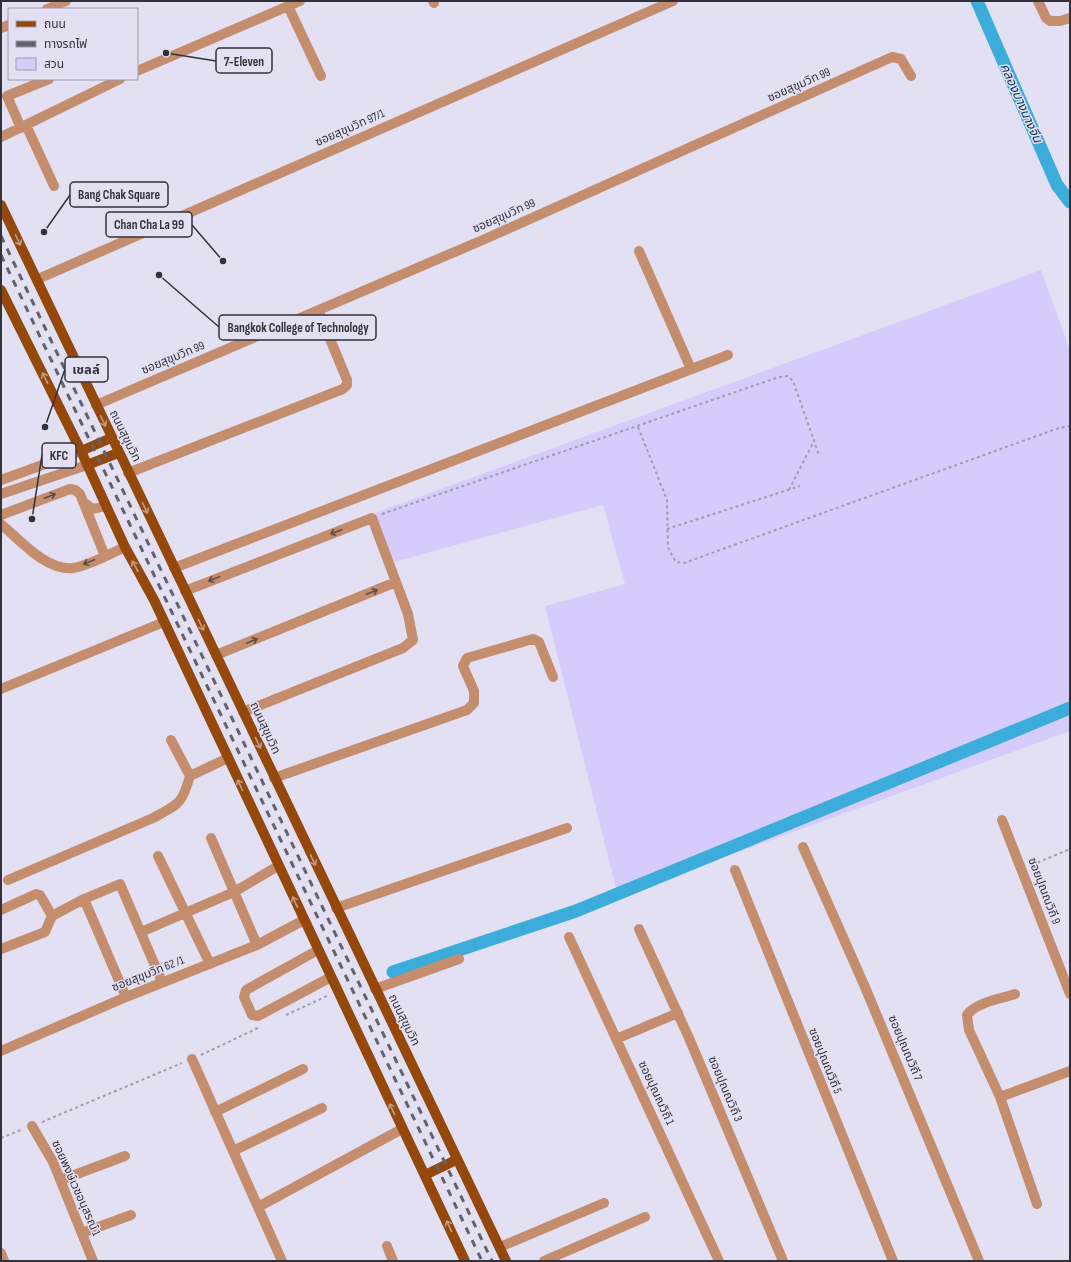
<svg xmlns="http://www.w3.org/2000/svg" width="1071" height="1262" font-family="'Sofia Sans Condensed','Noto Sans Thai',sans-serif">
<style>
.green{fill:#d6ccfb}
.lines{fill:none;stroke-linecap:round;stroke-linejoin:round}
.canal{stroke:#3cacda;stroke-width:13}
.path{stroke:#a09cac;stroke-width:2;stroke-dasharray:3 3;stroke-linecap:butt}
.minor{stroke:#c48d6d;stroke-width:10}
.major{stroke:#94480b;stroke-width:10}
.rail{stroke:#63616c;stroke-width:3;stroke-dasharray:7 7;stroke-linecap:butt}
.oneway{stroke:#c09c8b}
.oneway2{stroke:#5e4d49}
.labels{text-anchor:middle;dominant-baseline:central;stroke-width:3;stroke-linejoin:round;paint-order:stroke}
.street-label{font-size:12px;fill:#333139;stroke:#e4e0f4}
.water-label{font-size:13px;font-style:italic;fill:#013447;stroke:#e4e0f4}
.leader{fill:none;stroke:#333139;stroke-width:1.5}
.callout-dot{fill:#333139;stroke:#e4e0f4;stroke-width:1.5}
.callout{fill:#e4e0f4;stroke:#333139;stroke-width:1.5}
.callout-label{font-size:13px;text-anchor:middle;font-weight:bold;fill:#333139}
</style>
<rect width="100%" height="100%" fill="#e4e0f4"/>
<path class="green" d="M 1041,270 L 1070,350 L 1070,731 L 618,896 L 545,606 L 625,584 L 603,505 L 390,563 L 375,513 Z"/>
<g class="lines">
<path class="canal" d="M 977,1 L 1057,185 L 1070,202
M 393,972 L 576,911 L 1070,708"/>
<path class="path" d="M 638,427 L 667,500 L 668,548 L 676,562 L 684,563 L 1059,428 L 1070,426
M 789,490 L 814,441
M 382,514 L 779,377 L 788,376 L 793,381 L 819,455
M 667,529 L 800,486
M 1032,865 L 1070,849
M 286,1015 L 329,995
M 201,1055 L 260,1027
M 42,1122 L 182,1063
M 1,1138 L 21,1130"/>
<path class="minor" d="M 433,1 L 434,3
M 1038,1 L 1046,18 L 1050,21 L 1060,21 L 1070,18
M 288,6 L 321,76
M 47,9 L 66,1
M 1,28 L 9,25
M 137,71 L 300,1
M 26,125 L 54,186
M 21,128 L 7,96 L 49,79
M 1,137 L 120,79
M 639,251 L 691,369
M 38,279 L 673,1
M 96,405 L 485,239 L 892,57 L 901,59 L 911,76
M 128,473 L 343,389 L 347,385 L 347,380 L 318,310
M 1,480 L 81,451
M 1,494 L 87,465
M 83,502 L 93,509 L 106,506
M 1,515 L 70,489 L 75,490 L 80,494 L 105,556
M 1,524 C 20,540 46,571 73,568 C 88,566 110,554 125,547
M 174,568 L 728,355
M 185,591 L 372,518 L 408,614 L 413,640 L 403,648 L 243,712
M 216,655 L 396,582
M 1,689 L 164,622
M 171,740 L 190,776
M 274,778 L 467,710 L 474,703 L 474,691 L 463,666 L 467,658 L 533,639 L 539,642 L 553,677
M 1002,820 L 1070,994
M 211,838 L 257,945
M 803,847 L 865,987 L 979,1261
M 158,856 L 210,964
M 735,870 L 893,1261
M 8,880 L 153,818 C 179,804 182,804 190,776 L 228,758
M 336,908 L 567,828
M 1,910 L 36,894 L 40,895 L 52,916
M 639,929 L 689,1038 L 783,1261
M 141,932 L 234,892 L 278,866
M 569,937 L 719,1261
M 1,949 L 45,932 L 52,916 L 84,899
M 318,950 L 246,990 L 244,997 L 252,1015 L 258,1016 L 331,977
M 375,989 L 459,959
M 126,997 L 84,899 L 120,884 L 162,982
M 616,1039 L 678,1013
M 1,1051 L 126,997 L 257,945 L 304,920
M 192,1059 L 282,1261
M 1000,1097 L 969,1030 L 967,1015 C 976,1002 1001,999 1015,994
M 215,1112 L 303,1069
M 32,1126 L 53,1162 L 93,1261
M 233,1151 L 322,1108
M 61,1180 L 125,1156
M 1037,1204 L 1000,1097 L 1070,1071
M 258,1207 L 402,1129
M 82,1233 L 131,1215
M 387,1246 L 393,1261
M 500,1247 L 604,1203
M 1,1253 L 4,1261
M 544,1261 L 645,1217"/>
<path class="major" d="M 1,205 L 506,1261
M 1,290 L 81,451 L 125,547 L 154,600 L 465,1261
M 81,451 L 111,438
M 87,465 L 118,453
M 425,1175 L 456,1160"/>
<path class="rail" d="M 1,236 L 492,1261
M 1,255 L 482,1261"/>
</g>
<defs><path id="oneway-shaft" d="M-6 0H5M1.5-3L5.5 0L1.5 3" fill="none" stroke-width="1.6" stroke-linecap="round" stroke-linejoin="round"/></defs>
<g class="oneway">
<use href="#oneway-shaft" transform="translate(18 240) rotate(64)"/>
<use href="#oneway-shaft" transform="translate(45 378) rotate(-116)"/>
<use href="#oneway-shaft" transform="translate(103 421) rotate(65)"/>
<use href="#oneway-shaft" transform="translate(145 508) rotate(64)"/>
<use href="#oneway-shaft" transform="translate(135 566) rotate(-119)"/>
<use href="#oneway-shaft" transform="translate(201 625) rotate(65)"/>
<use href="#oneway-shaft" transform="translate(258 743) rotate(65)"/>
<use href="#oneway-shaft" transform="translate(240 785) rotate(-115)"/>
<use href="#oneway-shaft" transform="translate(313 860) rotate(64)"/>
<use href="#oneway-shaft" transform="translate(295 902) rotate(-115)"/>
<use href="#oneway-shaft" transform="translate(392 1109) rotate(-115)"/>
<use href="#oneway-shaft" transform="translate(449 1226) rotate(-115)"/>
</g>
<g class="oneway2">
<use href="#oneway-shaft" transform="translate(50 496) rotate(-21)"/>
<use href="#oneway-shaft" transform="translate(336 532) rotate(159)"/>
<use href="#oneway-shaft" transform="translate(89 562) rotate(159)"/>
<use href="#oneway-shaft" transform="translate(214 579) rotate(159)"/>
<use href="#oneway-shaft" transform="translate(372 592) rotate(-22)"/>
<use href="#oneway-shaft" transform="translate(252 641) rotate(-22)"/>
</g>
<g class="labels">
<g class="street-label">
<text transform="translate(799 85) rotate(-24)">ซอยสุขุมวิท 99</text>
<text transform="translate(350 128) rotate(-24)">ซอยสุขุมวิท 97/1</text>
<text transform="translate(504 216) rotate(-24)">ซอยสุขุมวิท 99</text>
<text transform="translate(173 358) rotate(-23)">ซอยสุขุมวิท 99</text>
<text transform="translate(125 436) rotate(64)">ถนนสุขุมวิท</text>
<text transform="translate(265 728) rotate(65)">ถนนสุขุมวิท</text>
<text transform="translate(1044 891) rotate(69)">ซอยปุณณวิถี 9</text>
<text transform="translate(148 974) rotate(-22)">ซอยสุขุมวิท 62 /1</text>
<text transform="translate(404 1020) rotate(64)">ถนนสุขุมวิท</text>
<text transform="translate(905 1048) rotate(67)">ซอยปุณณวิถี 7</text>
<text transform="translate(825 1061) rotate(68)">ซอยปุณณวิถี 5</text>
<text transform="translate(725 1089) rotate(67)">ซอยปุณณวิถี 3</text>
<text transform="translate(656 1093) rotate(65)">ซอยปุณณวิถี 1</text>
<text transform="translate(76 1188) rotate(66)">ซอยพงษ์เวชอนุสรณ์ 1</text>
</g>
<g class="water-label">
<text transform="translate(1021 103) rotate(66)">คลองบางนางจีน</text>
</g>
</g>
<path class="leader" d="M166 53L216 61M44 232L70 195M223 261L192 225M159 275L219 327M45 427L65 369M32 519L42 455"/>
<g class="callout-dot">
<circle cx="166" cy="53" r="4"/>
<circle cx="44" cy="232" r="4"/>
<circle cx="223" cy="261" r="4"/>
<circle cx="159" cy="275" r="4"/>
<circle cx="45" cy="427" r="4"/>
<circle cx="32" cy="519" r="4"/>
</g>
<g class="callout">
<rect x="216" y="48" width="56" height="25" rx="4"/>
<rect x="70" y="182" width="98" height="25" rx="4"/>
<rect x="106" y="212" width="86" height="25" rx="4"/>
<rect x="219" y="315" width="157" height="25" rx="4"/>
<rect x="65" y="357" width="43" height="25" rx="4"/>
<rect x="42" y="443" width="34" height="25" rx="4"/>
</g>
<g class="callout-label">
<text x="244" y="66">7-Eleven</text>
<text x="119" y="199">Bang Chak Square</text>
<text x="149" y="229">Chan Cha La 99</text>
<text x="298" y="332">Bangkok College of Technology</text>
<text x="86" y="374">เชลล์</text>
<text x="59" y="460">KFC</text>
</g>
<rect width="1071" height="1262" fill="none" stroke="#333139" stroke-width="4"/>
<rect x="8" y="8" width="130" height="72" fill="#e4e0f4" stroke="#9d9aa9"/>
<rect x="16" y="21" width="20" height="6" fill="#94480b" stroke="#9d9aa9"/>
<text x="44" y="28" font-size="12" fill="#333139">ถนน</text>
<rect x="16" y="41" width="20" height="6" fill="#63616c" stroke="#9d9aa9"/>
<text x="44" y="48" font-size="12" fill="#333139">ทางรถไฟ</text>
<rect x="16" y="58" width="20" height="12" fill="#d6ccfb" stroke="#9d9aa9"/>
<text x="44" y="68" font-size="12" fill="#333139">สวน</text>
</svg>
